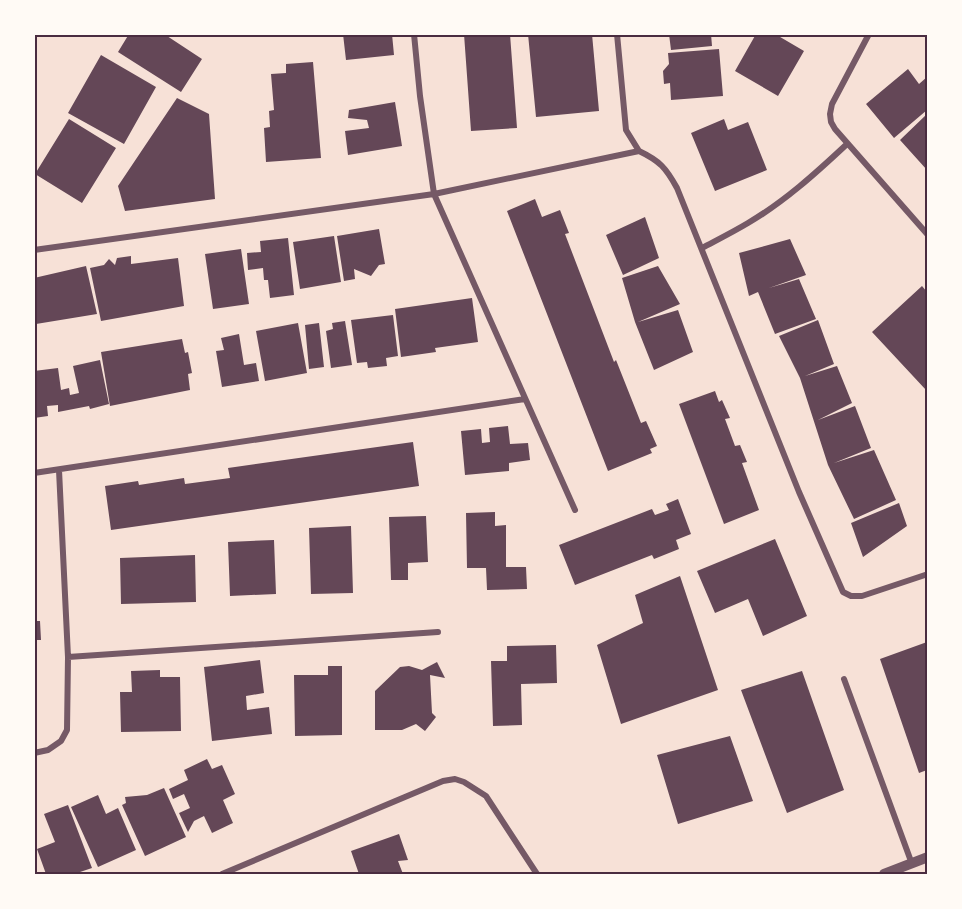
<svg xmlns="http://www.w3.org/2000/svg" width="962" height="909" font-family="'Alegreya Sans',sans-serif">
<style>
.building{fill:#644757}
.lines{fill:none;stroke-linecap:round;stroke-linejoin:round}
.minor{stroke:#755966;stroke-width:6}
.tertiary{stroke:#755966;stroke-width:10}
.neatline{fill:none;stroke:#4a2c40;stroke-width:2}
</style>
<rect width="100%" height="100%" fill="#f7e1d7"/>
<path class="building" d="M 129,34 L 164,34 L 202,59 L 181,92 L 118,52 Z
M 343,34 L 392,34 L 394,55 L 346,60 Z
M 464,34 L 510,34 L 517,128 L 471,131 Z
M 528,34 L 592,34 L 599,111 L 536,117 Z
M 669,34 L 711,34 L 712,46 L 671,50 Z
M 756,34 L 775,34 L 804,51 L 778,96 L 735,71 Z
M 719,49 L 723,96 L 671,100 L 670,83 L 664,84 L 663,71 L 669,64 L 668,53 Z
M 101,55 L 156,87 L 124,144 L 68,113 Z
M 313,62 L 321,158 L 266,162 L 264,128 L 270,127 L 269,111 L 274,110 L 271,74 L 286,73 L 286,64 Z
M 908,69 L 919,84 L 927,77 L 927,110 L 894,138 L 866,104 Z
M 177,98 L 209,114 L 215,199 L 125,211 L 118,186 Z
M 395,102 L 402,146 L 348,155 L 345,131 L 369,128 L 367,120 L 348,118 L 349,110 Z
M 927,114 L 927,170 L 900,140 Z
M 69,119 L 116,148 L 82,203 L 35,174 Z
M 724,119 L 728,130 L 748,122 L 767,170 L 715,191 L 691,133 Z
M 535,199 L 542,217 L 560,210 L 569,233 L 565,234 L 614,362 L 616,360 L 641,423 L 646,421 L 657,446 L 650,449 L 652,453 L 608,471 L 507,211 Z
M 645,217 L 659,258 L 623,275 L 606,235 Z
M 379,229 L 385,264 L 379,265 L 371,276 L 354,269 L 355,279 L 344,281 L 337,236 Z
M 334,236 L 341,282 L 300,289 L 293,242 Z
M 288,238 L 294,295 L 270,298 L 268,280 L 264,280 L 263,268 L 248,270 L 247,253 L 261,252 L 260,241 Z
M 790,239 L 806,275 L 769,288 L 799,279 L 816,319 L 775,334 L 758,292 L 749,296 L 739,253 Z
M 241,249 L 249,304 L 213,309 L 205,254 Z
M 131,256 L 131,264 L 178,258 L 184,306 L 101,321 L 90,268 L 104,265 L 109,259 L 115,265 L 117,258 Z
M 86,266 L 97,314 L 36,324 L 34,278 Z
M 658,266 L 680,304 L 638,322 L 678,310 L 693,352 L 654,370 L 635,322 L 622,278 Z
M 922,286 L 927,292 L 926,390 L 872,332 Z
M 472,298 L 478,342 L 435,348 L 436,352 L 401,357 L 395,309 Z
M 393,315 L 398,356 L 386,358 L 387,366 L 368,368 L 367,362 L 357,363 L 351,320 Z
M 818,320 L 834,364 L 805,376 L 837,366 L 852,403 L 818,420 L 855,406 L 871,448 L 834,463 L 874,450 L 896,500 L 854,519 L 828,465 L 800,378 L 779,336 Z
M 345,321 L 352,365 L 331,368 L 326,331 L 333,329 L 332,323 Z
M 298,323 L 307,373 L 265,381 L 256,331 Z
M 319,323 L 324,367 L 309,369 L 305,325 Z
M 239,334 L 244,365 L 256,363 L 259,381 L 222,387 L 216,351 L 224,350 L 221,338 Z
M 182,339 L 185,353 L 188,352 L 192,373 L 188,374 L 190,390 L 110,406 L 101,352 Z
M 100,360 L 109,404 L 90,409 L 89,406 L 58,412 L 58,405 L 47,406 L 48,416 L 34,418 L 34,371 L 58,368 L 61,390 L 69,388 L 70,395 L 79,393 L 73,366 Z
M 715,391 L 719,402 L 722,400 L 730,418 L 725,419 L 735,446 L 740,445 L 747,462 L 742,463 L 759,510 L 724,524 L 679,404 Z
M 508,426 L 510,444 L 528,443 L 530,460 L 509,463 L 509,471 L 465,475 L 461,431 L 481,429 L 482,443 L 490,442 L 489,428 Z
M 413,442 L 419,486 L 111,530 L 105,486 L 138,481 L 139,485 L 184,478 L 185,484 L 230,478 L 228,468 Z
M 678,499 L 691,534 L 676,540 L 679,549 L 654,559 L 652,555 L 575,585 L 559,545 L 652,509 L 655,515 L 669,510 L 666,504 Z
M 899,503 L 907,526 L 863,557 L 851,523 Z
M 495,512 L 495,526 L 506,525 L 506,567 L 526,567 L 527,589 L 487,590 L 486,568 L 467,568 L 466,513 Z
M 426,516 L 428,562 L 408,563 L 408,580 L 391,580 L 389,517 Z
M 351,526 L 353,593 L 311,594 L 309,528 Z
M 775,539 L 807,616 L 763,636 L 748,599 L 715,613 L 697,571 Z
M 274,540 L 276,594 L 230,596 L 228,542 Z
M 195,555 L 196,602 L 121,604 L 120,558 Z
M 680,576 L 718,690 L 621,724 L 597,645 L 643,623 L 635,595 Z
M 34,621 L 40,621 L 41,640 L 34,640 Z
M 927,642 L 927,770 L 919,773 L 880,659 Z
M 556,645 L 557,683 L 521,684 L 522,725 L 493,726 L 491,661 L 507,661 L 507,646 Z
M 260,660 L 264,693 L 246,696 L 247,710 L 269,707 L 272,734 L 212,741 L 204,667 Z
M 437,662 L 445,678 L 430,675 L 432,713 L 436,717 L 425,731 L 416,724 L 402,730 L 375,730 L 375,691 L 400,667 L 409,666 L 422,670 Z
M 328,666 L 342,666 L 342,735 L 295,736 L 294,675 L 328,675 Z
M 160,670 L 160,677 L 180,677 L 181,731 L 121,732 L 120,692 L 132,692 L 131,671 Z
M 802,671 L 844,790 L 787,813 L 741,690 Z
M 730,736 L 753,801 L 678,824 L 657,755 Z
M 207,759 L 212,769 L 222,765 L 235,794 L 223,800 L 233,823 L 212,833 L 204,816 L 194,821 L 188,832 L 179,813 L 190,808 L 184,794 L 173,799 L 169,789 L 188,780 L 184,770 Z
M 164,788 L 186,837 L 145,856 L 122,805 L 126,803 L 125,797 L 147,795 Z
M 98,795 L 106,814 L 118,808 L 136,850 L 98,867 L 71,807 Z
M 68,805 L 92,868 L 74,874 L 46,874 L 37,849 L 55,842 L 44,814 Z
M 399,834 L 408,860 L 398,861 L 403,874 L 359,874 L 351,851 Z"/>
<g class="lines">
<path class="minor" d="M 414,34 L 420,96 L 434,194 L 575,510
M 617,34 L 626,130 L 639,151
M 869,34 L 832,104 L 830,114 L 831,122 L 835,129 L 928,235
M 702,248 C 717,240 733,232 748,223 C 784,202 816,173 847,144
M 34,250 L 434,194 L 639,151 C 660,161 666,168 677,188 L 799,492 L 843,592 L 851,596 L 862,596 L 928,574
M 34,473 L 525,399
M 68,657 L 438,632
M 844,679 L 912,864
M 34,753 L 48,750 L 61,741 L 67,730 L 68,657 L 59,470
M 222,874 L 443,781 L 455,779 L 464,782 L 486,796 L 537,874"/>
<path class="tertiary" d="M 884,874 L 928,857"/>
</g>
<rect width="962" height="909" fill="none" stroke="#fffaf5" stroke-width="72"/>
<rect x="36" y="36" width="890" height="837" class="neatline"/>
</svg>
